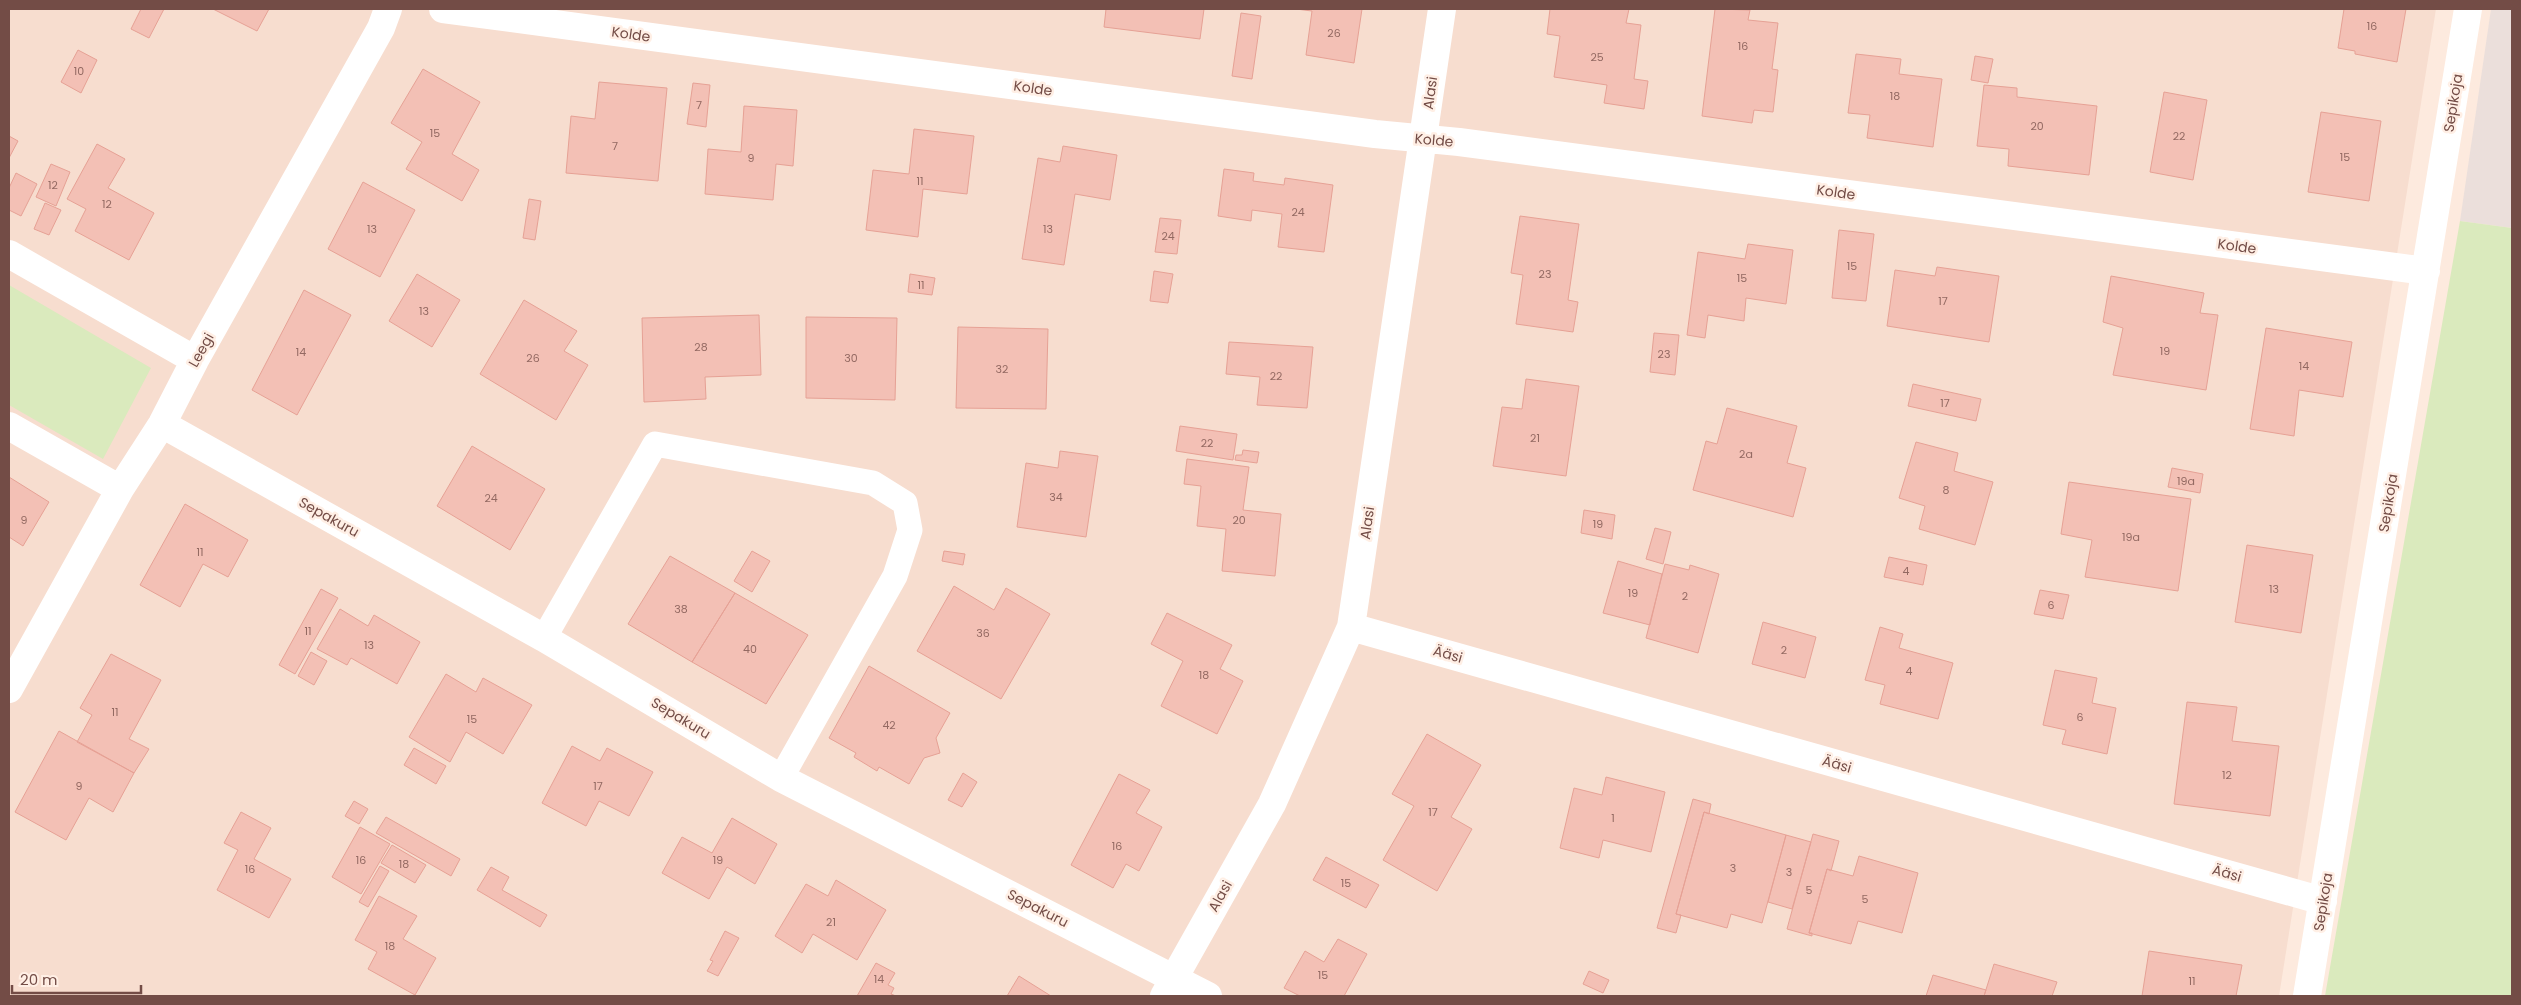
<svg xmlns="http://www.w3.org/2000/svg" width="2521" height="1005" font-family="Poppins,sans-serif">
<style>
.residential{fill:#f7ddcf}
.industrial{fill:#ebdfdb}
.green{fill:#daeabd}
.building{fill:#f3c0b5;stroke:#e6a195}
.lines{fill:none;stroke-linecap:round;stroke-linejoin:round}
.lane{stroke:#fff;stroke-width:25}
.street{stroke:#fff;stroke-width:28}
.labels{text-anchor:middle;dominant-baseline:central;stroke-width:5;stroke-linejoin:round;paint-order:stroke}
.number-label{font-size:11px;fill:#936962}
.street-label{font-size:14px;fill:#734c46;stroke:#ffefe5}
</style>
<rect width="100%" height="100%" fill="#fdeade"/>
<path class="residential" d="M 9,9 L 2436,9 L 2279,996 L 9,996 Z"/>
<path class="industrial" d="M 2491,9 L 2512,9 L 2512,228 L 2460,221 Z"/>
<path class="green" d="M 2460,221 L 2512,228 L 2512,996 L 2325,996 Z
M 9,285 L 151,368 L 103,459 L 9,405 Z"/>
<path class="building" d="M 141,9 L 164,9 L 149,38 L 131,29 Z
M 213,9 L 269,9 L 257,31 Z
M 1106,9 L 1204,9 L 1200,39 L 1104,27 Z
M 1296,9 L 1362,9 L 1354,63 L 1306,55 L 1312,11 Z
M 1550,9 L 1629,9 L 1626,23 L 1641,25 L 1634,79 L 1648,81 L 1644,109 L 1604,103 L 1607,85 L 1554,77 L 1560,36 L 1547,34 Z
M 1715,9 L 1750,10 L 1748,20 L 1778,23 L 1772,69 L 1778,70 L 1773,112 L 1754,110 L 1752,123 L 1702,116 Z
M 2344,9 L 2406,9 L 2397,62 L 2355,54 L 2355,51 L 2338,48 Z
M 1241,13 L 1261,16 L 1252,79 L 1232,76 Z
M 78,50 L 97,60 L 81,93 L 61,82 Z
M 1856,54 L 1901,59 L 1899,74 L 1942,79 L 1933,147 L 1867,138 L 1870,115 L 1848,113 Z
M 1975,56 L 1993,59 L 1988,83 L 1971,80 Z
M 423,69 L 480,102 L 452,154 L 479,170 L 462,201 L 406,169 L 422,142 L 391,123 Z
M 599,82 L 667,88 L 658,181 L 566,173 L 571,116 L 595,119 Z
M 693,83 L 710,85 L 706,127 L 687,124 Z
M 1984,85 L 2017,88 L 2017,97 L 2097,106 L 2089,175 L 2008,166 L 2009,149 L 1977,146 Z
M 2164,92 L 2207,100 L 2193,180 L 2150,172 Z
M 744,106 L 797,110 L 793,166 L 776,164 L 773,200 L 705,194 L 708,149 L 741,152 Z
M 2321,112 L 2381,121 L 2369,201 L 2308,192 Z
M 914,129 L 974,136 L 967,194 L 923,189 L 918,237 L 866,230 L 873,170 L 909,174 Z
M 9,136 L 18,141 L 9,158 Z
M 97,144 L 125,159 L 108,188 L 154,213 L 129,260 L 75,231 L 86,209 L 67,199 Z
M 1063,146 L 1117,155 L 1110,200 L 1075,194 L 1064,265 L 1022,259 L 1038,158 L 1060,162 Z
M 51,164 L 70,172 L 56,206 L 36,197 Z
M 1224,169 L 1254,173 L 1253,181 L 1284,185 L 1285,178 L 1333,185 L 1324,252 L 1278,247 L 1282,214 L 1252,210 L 1251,221 L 1218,216 Z
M 16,173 L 37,184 L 21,216 L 9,210 L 9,188 Z
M 363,182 L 415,210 L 380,277 L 328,249 Z
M 529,199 L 541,201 L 535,240 L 523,238 Z
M 45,203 L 61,210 L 49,235 L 34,229 Z
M 1520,216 L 1579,224 L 1568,300 L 1578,302 L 1573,332 L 1516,324 L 1523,275 L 1511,273 Z
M 1160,218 L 1181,220 L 1177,254 L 1155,252 Z
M 1839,230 L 1874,234 L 1866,301 L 1832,298 Z
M 1748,244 L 1793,250 L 1786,304 L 1746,298 L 1744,321 L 1708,315 L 1705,338 L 1687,335 L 1698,252 L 1745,259 Z
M 1937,267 L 1999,276 L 1989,342 L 1887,326 L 1895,270 L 1935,276 Z
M 1154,271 L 1173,274 L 1168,303 L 1150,301 Z
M 417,274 L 460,300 L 432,347 L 389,321 Z
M 910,274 L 935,278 L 932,295 L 908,292 Z
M 2111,276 L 2204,293 L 2200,313 L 2218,315 L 2206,390 L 2113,375 L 2123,328 L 2103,322 Z
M 304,290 L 351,315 L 297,415 L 252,390 Z
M 524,300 L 577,331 L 564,351 L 588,365 L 556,420 L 480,374 Z
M 759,315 L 761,375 L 705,377 L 706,399 L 644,402 L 642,318 Z
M 806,317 L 897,318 L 895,400 L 806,398 Z
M 958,327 L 1048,329 L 1046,409 L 956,408 Z
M 2266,328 L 2352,342 L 2343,397 L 2299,390 L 2294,436 L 2250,429 Z
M 1654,333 L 1679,335 L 1675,375 L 1650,372 Z
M 1229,342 L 1313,347 L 1307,408 L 1257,405 L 1260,377 L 1226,374 Z
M 1526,379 L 1579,386 L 1566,476 L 1493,466 L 1502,407 L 1522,409 Z
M 1913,384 L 1981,399 L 1976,421 L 1908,406 Z
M 1727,408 L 1797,426 L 1787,463 L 1806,468 L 1793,517 L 1693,490 L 1706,441 L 1717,444 Z
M 1180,426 L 1237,434 L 1233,460 L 1176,451 Z
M 1916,442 L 1958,453 L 1954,471 L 1993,482 L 1975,545 L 1919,529 L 1925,506 L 1899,498 Z
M 472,446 L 545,489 L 510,550 L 437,506 Z
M 1243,450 L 1259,452 L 1257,463 L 1235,460 L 1236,455 L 1242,455 Z
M 1060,451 L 1098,456 L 1086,537 L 1017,527 L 1026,463 L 1058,468 Z
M 1187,459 L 1249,467 L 1243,510 L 1281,514 L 1275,576 L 1222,571 L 1226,529 L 1197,526 L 1201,486 L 1184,484 Z
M 2172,468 L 2203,474 L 2200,493 L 2168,487 Z
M 9,477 L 49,502 L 23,546 L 9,537 Z
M 2069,482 L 2191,499 L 2178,591 L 2085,577 L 2092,540 L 2061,534 Z
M 185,504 L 248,540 L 228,577 L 203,564 L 180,607 L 140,585 Z
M 1584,510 L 1615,515 L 1612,539 L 1581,533 Z
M 1655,528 L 1671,532 L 1663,564 L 1646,559 Z
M 2247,545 L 2313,555 L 2301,633 L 2235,622 Z
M 752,551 L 770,561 L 752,592 L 734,581 Z
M 944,551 L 965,554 L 963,565 L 942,561 Z
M 670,556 L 735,593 L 692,662 L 628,624 Z
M 1889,557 L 1927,565 L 1923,585 L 1884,577 Z
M 1618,561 L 1662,574 L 1650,625 L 1603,613 Z
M 1665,564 L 1689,570 L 1690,565 L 1719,574 L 1698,653 L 1646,638 Z
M 954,586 L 994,610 L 1006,588 L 1050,614 L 1001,699 L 917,651 Z
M 321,589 L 338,598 L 295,674 L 279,665 Z
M 2040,590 L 2069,595 L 2063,619 L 2034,614 Z
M 735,593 L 808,635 L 766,704 L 692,662 Z
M 340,609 L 368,626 L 374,615 L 420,642 L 397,684 L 351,658 L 347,665 L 317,649 Z
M 1167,613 L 1232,645 L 1220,669 L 1243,681 L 1217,734 L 1161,706 L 1183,661 L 1151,644 Z
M 1763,622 L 1816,637 L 1805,678 L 1752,664 Z
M 1880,627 L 1903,634 L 1899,648 L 1953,663 L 1938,719 L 1880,704 L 1885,685 L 1865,680 Z
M 311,652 L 327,661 L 314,685 L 298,676 Z
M 111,654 L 161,680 L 129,739 L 149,749 L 134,773 L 77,742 L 92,715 L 80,708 Z
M 869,666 L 950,713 L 936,738 L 940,753 L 924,758 L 909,784 L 879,767 L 877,771 L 854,757 L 856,753 L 829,738 Z
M 2055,670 L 2097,678 L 2092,703 L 2116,708 L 2107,754 L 2062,744 L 2066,730 L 2043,725 Z
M 446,674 L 476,692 L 483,678 L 532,705 L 503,754 L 466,732 L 450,762 L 409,737 Z
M 2187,702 L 2237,707 L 2232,741 L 2279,746 L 2270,816 L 2174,804 Z
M 59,731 L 134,773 L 113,812 L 89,798 L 66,840 L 15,812 Z
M 1427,734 L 1481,765 L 1451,817 L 1472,829 L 1437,891 L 1383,860 L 1414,806 L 1392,794 Z
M 572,746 L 600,761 L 607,748 L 653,772 L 629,816 L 599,801 L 586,826 L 542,803 Z
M 414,748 L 446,766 L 436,784 L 404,765 Z
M 963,773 L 977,782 L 962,807 L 948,800 Z
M 1119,774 L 1150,790 L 1136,813 L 1162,827 L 1139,871 L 1126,864 L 1113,888 L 1071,865 Z
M 1606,777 L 1665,792 L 1651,852 L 1603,840 L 1599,858 L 1560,848 L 1574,788 L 1602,795 Z
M 1693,799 L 1711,804 L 1709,814 L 1704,812 L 1676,914 L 1681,915 L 1676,933 L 1657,928 Z
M 354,801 L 368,809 L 359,824 L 345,816 Z
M 241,812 L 271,828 L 254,859 L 291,879 L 269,918 L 217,890 L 238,850 L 224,843 Z
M 1704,812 L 1786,835 L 1762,923 L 1731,914 L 1727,928 L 1676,914 Z
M 386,817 L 460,859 L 451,876 L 376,833 Z
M 732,818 L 777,844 L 755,884 L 727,867 L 709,899 L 662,873 L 682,837 L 712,853 Z
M 360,827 L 390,844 L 361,894 L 332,877 Z
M 1813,834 L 1839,841 L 1831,871 L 1827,869 L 1809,933 L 1812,933 L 1812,936 L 1787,929 Z
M 1786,835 L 1811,842 L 1792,909 L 1768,902 Z
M 392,845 L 426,865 L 415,883 L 381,863 Z
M 1859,856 L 1918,873 L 1902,933 L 1858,921 L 1851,944 L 1809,933 L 1827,869 L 1853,876 Z
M 1326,857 L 1379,885 L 1366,908 L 1313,880 Z
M 380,866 L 389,871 L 368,907 L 359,902 Z
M 491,867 L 509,877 L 502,890 L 547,915 L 540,927 L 477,890 Z
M 836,880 L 886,910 L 857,960 L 813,934 L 802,953 L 775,936 L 806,884 L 828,896 Z
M 379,896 L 417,916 L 403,939 L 436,958 L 415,995 L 368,969 L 377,952 L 355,940 Z
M 725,931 L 739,938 L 718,976 L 707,971 L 713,961 L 710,960 Z
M 1338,939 L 1367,954 L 1344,996 L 1300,996 L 1284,988 L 1305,951 L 1324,962 Z
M 2149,951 L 2242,965 L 2236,996 L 2142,996 Z
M 876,963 L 895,973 L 888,985 L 894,988 L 891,994 L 896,996 L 857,996 Z
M 1994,964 L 2057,982 L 2052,996 L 1984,996 Z
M 1589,971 L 1609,980 L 1603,993 L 1583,984 Z
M 1933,975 L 1986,990 L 1984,996 L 1926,996 Z
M 1019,976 L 1051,996 L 1007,996 Z"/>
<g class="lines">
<path class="lane" d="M 544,638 L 655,444 L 873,483 L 905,503 L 910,530 L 895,576 L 781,778"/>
<path class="street" d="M 443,9 L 1375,134 L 1459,142 L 2426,271
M 9,254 L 195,360
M 162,424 L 544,638 L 781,778 L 1208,996
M 9,426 L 120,489
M 1351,627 L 2323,901
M 9,689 L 120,489 L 162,424 L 195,360 L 381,28 L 388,9
M 1164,996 L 1272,804 L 1351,627 L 1442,9
M 2307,996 L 2468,9"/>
</g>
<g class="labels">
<g class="number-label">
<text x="2372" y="26">16</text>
<text x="1334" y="33">26</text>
<text x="1743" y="46">16</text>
<text x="1597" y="57">25</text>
<text x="79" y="71">10</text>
<text x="1895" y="96">18</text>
<text x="699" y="105">7</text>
<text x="2037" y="126">20</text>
<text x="435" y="133">15</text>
<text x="2179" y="136">22</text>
<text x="615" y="146">7</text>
<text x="2345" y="157">15</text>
<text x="751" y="158">9</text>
<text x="920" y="181">11</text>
<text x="53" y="185">12</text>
<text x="107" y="204">12</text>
<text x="1298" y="212">24</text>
<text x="372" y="229">13</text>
<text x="1048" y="229">13</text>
<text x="1168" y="236">24</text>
<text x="1852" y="266">15</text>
<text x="1545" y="274">23</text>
<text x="1742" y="278">15</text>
<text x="921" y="285">11</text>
<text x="1943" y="301">17</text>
<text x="424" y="311">13</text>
<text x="701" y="347">28</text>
<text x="2165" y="351">19</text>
<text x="301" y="352">14</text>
<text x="1664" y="354">23</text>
<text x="533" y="358">26</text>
<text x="851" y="358">30</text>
<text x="2304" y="366">14</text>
<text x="1002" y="369">32</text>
<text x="1276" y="376">22</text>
<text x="1945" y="403">17</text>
<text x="1535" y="438">21</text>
<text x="1207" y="443">22</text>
<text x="1746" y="454">2a</text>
<text x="2186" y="481">19a</text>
<text x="1946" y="490">8</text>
<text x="1056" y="497">34</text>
<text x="491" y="498">24</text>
<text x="24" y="520">9</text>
<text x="1239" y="520">20</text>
<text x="1598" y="524">19</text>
<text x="2131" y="537">19a</text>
<text x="200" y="552">11</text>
<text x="1906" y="571">4</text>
<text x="2274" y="589">13</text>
<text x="1633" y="593">19</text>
<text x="1685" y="596">2</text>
<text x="2051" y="605">6</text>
<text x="681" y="609">38</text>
<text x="308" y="631">11</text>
<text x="983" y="633">36</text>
<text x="369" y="645">13</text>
<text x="750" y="649">40</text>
<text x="1784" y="650">2</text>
<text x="1909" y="671">4</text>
<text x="1204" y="675">18</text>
<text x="115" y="712">11</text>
<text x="2080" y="717">6</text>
<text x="472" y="719">15</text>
<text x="889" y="725">42</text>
<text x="2227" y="775">12</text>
<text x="79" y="786">9</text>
<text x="598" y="786">17</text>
<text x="1433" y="812">17</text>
<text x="1613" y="818">1</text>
<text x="1117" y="846">16</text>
<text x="361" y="860">16</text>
<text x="718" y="860">19</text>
<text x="404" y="864">18</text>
<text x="1733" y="868">3</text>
<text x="250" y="869">16</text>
<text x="1789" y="872">3</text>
<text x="1346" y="883">15</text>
<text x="1809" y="890">5</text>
<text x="1865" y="899">5</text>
<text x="831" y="922">21</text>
<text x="390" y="946">18</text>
<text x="1323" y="975">15</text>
<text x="879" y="979">14</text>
<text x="2192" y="981">11</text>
</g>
<g class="street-label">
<text transform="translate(631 34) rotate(8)">Kolde</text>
<text transform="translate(1033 88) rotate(8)">Kolde</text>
<text transform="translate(1430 93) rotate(-82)">Alasi</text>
<text transform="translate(2453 103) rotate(-81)">Sepikoja</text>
<text transform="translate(1434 140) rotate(5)">Kolde</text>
<text transform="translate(1836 192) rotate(8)">Kolde</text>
<text transform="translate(2237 246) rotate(8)">Kolde</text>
<text transform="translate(201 350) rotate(-61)">Leegi</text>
<text transform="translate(2388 503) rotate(-81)">Sepikoja</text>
<text transform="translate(329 517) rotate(29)">Sepakuru</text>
<text transform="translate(1367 523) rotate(-82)">Alasi</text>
<text transform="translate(1448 654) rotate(16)">Ääsi</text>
<text transform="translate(681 718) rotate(31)">Sepakuru</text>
<text transform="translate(1837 764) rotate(16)">Ääsi</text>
<text transform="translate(2227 873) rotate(16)">Ääsi</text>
<text transform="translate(1220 896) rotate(-61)">Alasi</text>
<text transform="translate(2323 902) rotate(-81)">Sepikoja</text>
<text transform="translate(1038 908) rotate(27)">Sepakuru</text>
</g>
</g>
<rect width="2521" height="1005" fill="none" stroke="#734c46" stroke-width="20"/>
<path d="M12 985v8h129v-8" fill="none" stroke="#734c46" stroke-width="2.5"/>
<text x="20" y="985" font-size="15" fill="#734c46" stroke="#ffefe5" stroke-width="4" paint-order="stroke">20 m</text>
</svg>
